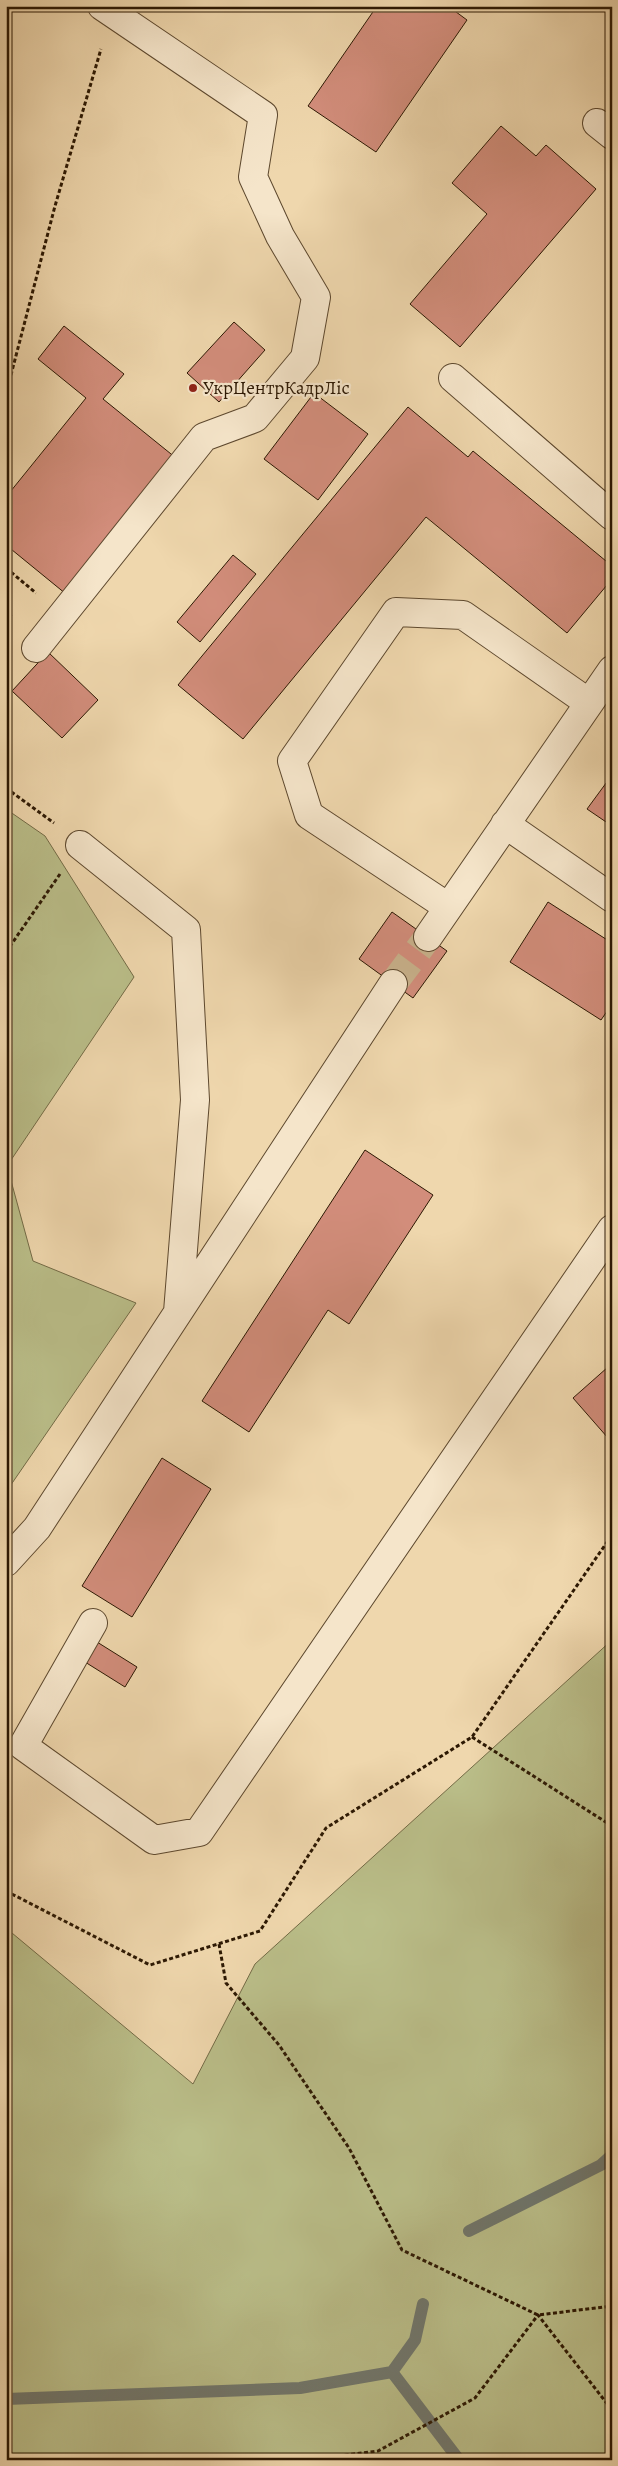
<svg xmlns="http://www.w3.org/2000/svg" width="618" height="2466" font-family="Alegreya,serif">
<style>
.green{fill:#babe89;stroke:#736b46}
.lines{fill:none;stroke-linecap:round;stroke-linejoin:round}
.stream{stroke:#70776d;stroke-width:12}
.building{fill:#d28d7b;stroke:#2c1803}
.minor-tunnel{stroke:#c8b18b;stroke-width:28;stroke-dasharray:28 14;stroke-linecap:butt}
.minor-casing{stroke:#5d482e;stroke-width:30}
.path{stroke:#2c1803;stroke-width:3;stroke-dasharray:4 2.5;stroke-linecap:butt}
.minor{stroke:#f5e5ca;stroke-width:28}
.poi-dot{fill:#8f2418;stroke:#f5e5ca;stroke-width:2}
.labels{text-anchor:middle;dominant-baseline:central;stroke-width:4.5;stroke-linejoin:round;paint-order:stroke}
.poi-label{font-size:19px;fill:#2c1803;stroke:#f5e5ca;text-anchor:start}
</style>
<rect width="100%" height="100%" fill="#efd7ad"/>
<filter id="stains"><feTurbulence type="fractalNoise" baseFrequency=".004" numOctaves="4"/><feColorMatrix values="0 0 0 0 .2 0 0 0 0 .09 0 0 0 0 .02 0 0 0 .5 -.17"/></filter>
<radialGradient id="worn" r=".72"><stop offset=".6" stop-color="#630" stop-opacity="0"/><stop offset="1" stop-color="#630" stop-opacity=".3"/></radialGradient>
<path class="green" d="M 6,809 L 45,836 L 134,977 L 7,1166 L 33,1261 L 136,1303 L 6,1492 Z
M 612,1640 L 612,2460 L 6,2460 L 6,1928 L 193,2084 L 255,1964 Z"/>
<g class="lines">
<path class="stream" d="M 469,2231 L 601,2165 L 612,2155
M 392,2372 L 459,2460
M 6,2399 L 300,2388 L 392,2372 L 415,2340 L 423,2304"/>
</g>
<path class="building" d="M 377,6 L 448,6 L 467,20 L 376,152 L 308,106 Z
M 501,126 L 536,156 L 546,145 L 596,189 L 460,347 L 410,304 L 487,214 L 452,183 Z
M 234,322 L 265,350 L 219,402 L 187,373 Z
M 64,326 L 124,374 L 103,399 L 176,458 L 66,594 L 6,545 L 6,497 L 86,398 L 38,359 Z
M 314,393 L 368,434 L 318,500 L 264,459 Z
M 408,407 L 468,457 L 473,451 L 612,566 L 612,579 L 567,633 L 426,517 L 243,739 L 178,685 Z
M 233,555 L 256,574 L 200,642 L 177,622 Z
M 6,610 L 12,615 L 6,623 Z
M 48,652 L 98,700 L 62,738 L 12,691 Z
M 612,775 L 612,826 L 587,809 Z
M 548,902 L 612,943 L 612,1004 L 601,1020 L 510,962 Z
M 392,912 L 447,951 L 413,998 L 359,959 Z
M 365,1150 L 433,1195 L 349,1324 L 328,1310 L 249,1432 L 202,1401 Z
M 608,1367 L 612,1371 L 612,1435 L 608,1438 L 573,1398 Z
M 162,1458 L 211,1489 L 132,1617 L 82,1586 Z
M 97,1642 L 137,1667 L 125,1687 L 85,1662 Z"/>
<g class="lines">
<path class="minor-tunnel" d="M 393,984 L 428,937"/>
<defs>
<path id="minor" d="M 597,123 L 612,135
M 453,378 L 612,516
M 36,648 L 204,437 L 255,418 L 305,358 L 316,297 L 280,236 L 253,177 L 263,115 L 102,6
M 505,824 L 612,898
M 80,845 L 186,930 L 195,1100 L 178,1312
M 448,907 L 309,815 L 292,761 L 396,612 L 463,615 L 589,703
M 428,937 L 612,670
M 6,1562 L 37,1528 L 393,984
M 93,1623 L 23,1746 L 154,1840 L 199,1832 L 612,1229"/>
</defs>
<use href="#minor" class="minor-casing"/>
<path class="path" d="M 6,394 L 55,206 L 101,49
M 6,568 L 36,593
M 6,788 L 54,823
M 6,952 L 60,874
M 472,1737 L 612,1826
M 6,1891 L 150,1965 L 260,1931 L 326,1828 L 472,1737 L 612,1535
M 219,1944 L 226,1983 L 279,2045 L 349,2148 L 402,2250 L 538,2315 L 612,2306
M 306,2460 L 378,2451 L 475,2398 L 538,2315 L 612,2410"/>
<use href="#minor" class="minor"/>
</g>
<circle class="poi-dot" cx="193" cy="388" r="5"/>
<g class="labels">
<g class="poi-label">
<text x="203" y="388">УкрЦентрКадрЛіс</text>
</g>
</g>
<rect width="618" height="2466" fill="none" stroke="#efd7ad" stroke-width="25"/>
<rect x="8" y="8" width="603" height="2451" fill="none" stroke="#2c1803" stroke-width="2.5"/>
<rect x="12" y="12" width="593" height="2441" fill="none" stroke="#2c1803"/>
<rect width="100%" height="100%" filter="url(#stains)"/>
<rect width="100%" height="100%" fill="url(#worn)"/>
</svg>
